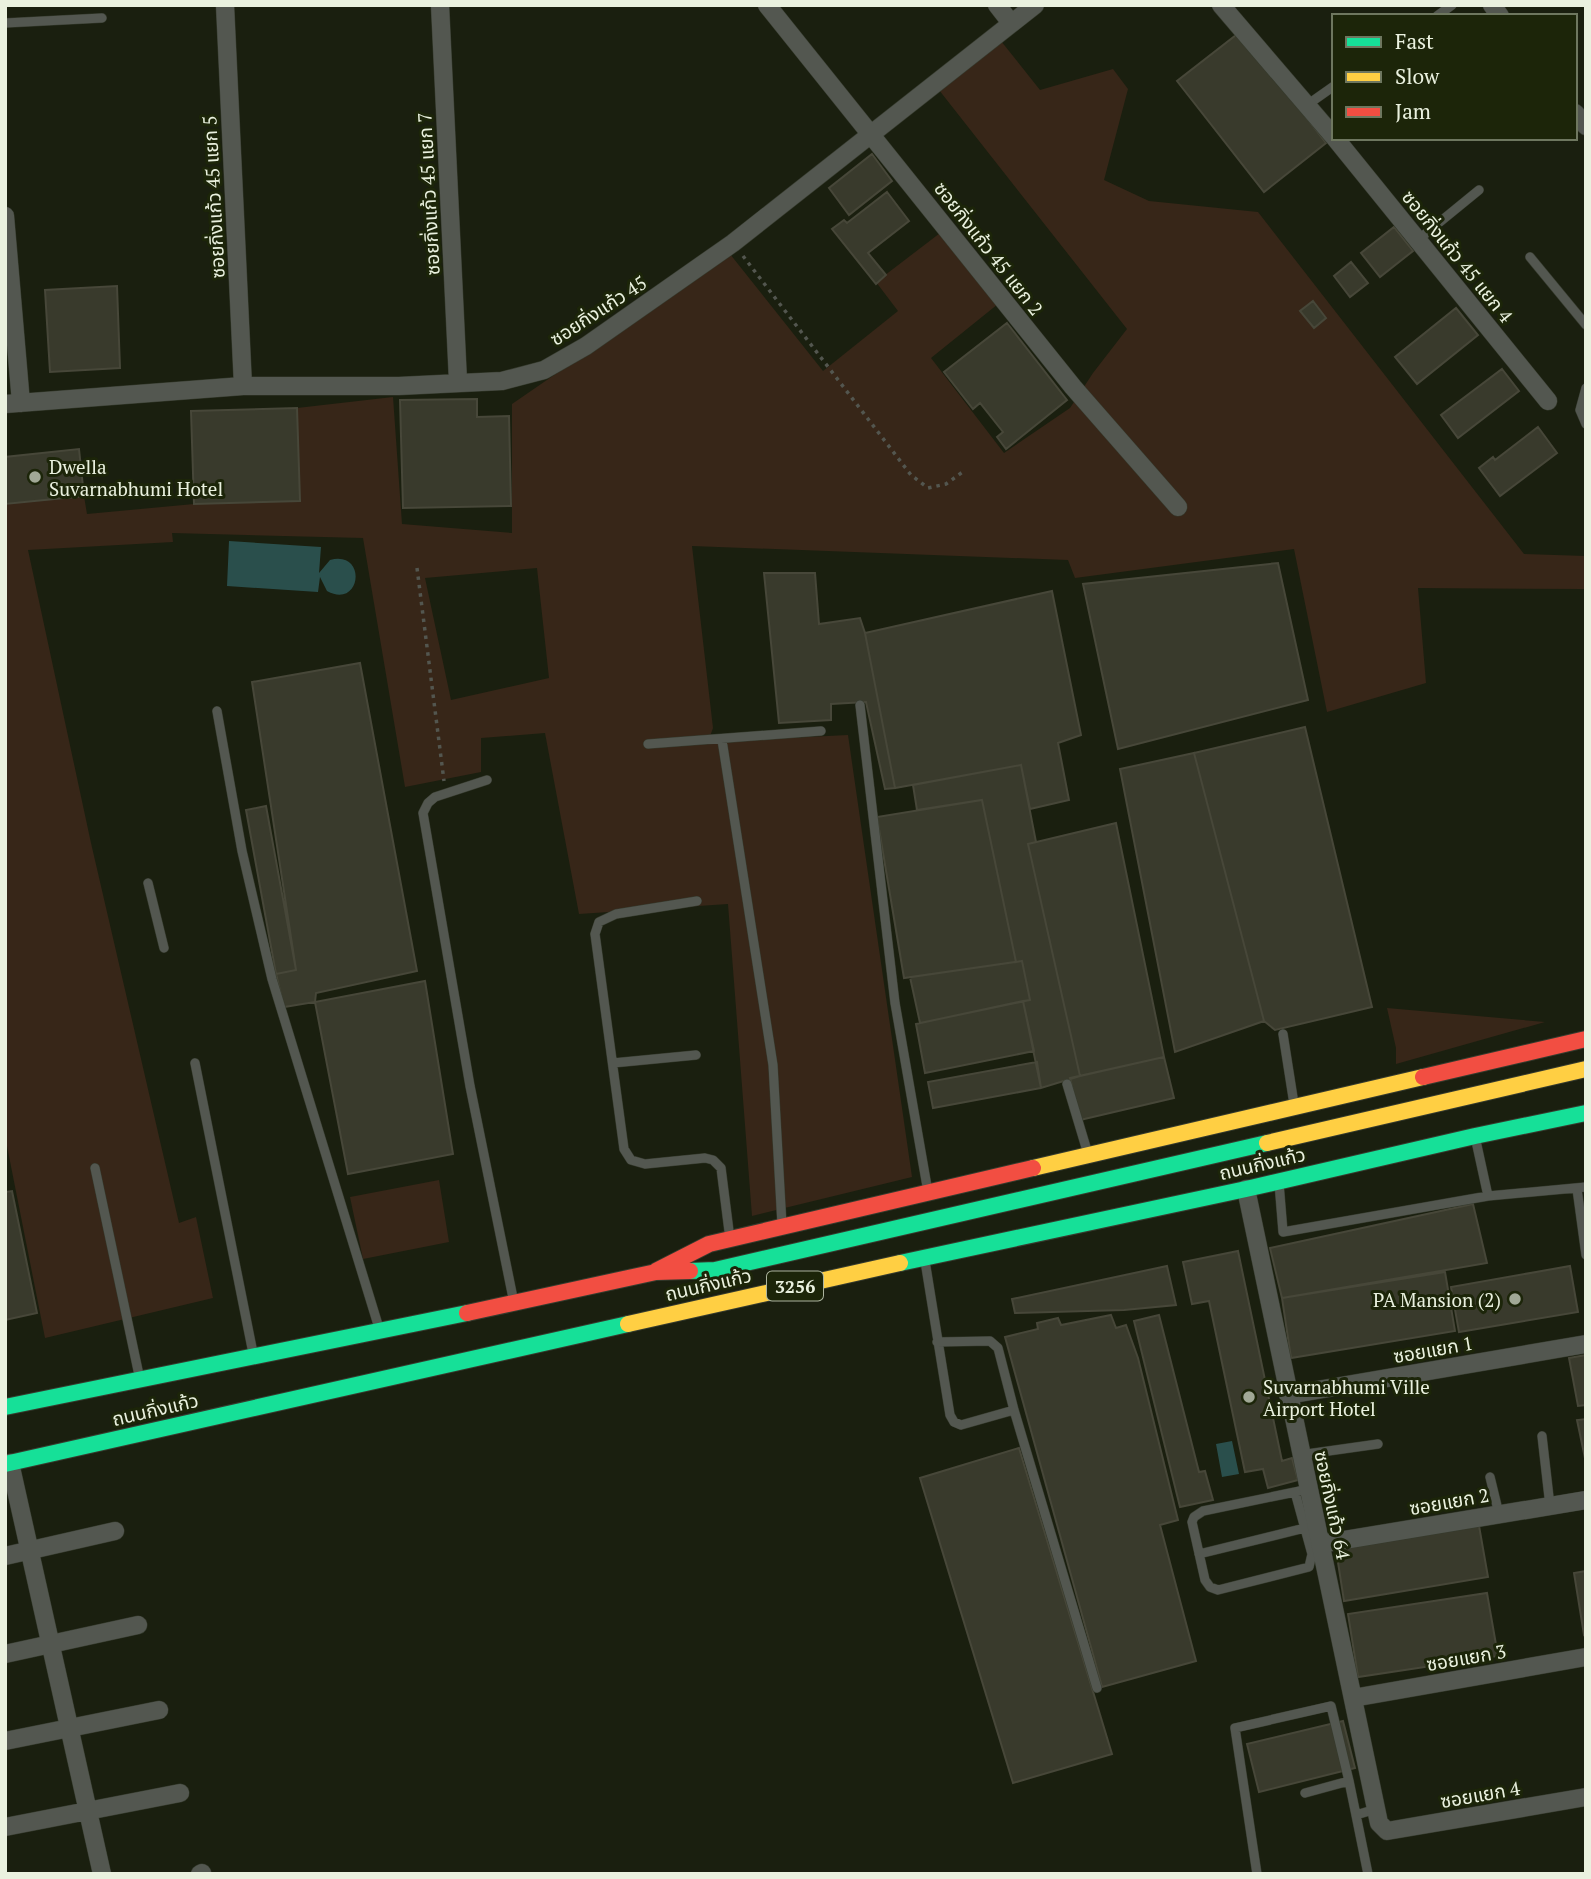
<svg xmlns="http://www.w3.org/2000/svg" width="1591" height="1879" font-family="'PT Serif','Noto Sans Thai',serif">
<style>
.green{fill:#372618;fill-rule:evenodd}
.water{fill:#2a4f4c}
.building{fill:#393a2c;stroke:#474739;stroke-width:2}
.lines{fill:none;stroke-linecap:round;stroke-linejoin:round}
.lane-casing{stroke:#363b2e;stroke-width:10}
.street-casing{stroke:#363b2e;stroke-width:19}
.fast-casing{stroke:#363b2e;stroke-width:18}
.slow-casing{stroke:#363b2e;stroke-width:18}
.jam-casing{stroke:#363b2e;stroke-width:18}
.path{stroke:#53564f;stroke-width:3.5;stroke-dasharray:3.5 5;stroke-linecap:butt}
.lane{stroke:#535750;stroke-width:9}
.street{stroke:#535750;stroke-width:18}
.fast{stroke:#16e098;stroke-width:16}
.slow{stroke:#ffcf43;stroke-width:16}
.jam{stroke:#f24e42;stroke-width:16}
.poi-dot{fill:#a1a896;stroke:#1c2509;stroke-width:2.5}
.labels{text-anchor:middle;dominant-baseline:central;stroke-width:6;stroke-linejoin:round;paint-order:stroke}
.shield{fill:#1c2509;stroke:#acb49f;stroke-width:2}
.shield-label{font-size:18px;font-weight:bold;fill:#eaf1df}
.street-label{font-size:19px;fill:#eaf1df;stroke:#1c2509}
.poi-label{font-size:19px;fill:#eaf1df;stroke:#1c2509;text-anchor:start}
</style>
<rect width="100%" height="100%" fill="#1a1f0f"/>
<path class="green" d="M 1001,41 L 1040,90 L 1113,69 L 1128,89 L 1104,180 L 1149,201 L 1258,212 L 1524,554 L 1586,556 L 1586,589 L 1418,588 L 1426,683 L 1327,712 L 1294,549 L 1075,578 L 1068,560 L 692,546 L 713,728 L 708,742 L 848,735 L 912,1177 L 752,1216 L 728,904 L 579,914 L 545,733 L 481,738 L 481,772 L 405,787 L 363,538 L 172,533 L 173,542 L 28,550 L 91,843 L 179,1223 L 196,1217 L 213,1298 L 45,1338 L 5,1136 L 5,504 L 84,496 L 87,514 L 194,504 L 299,501 L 297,408 L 393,397 L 402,524 L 512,533 L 512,404 L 730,254 L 823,371 L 898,311 L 876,282 L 944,230 L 998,304 L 931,358 L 1004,453 L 1070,408 L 1093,373 L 1127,329 L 939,90 ZM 537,568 L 549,678 L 451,700 L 425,578 Z
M 1387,1008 L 1545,1022 L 1396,1064 L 1396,1048 Z
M 439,1180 L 449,1242 L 363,1259 L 350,1197 Z"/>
<path class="water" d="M 229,541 L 321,547 L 319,573 L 330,560 C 368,550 361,610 327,591 L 320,577 L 318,592 L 227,586 Z
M 1232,1441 L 1239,1474 L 1222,1477 L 1216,1444 Z"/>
<path class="building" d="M 1240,32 L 1326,143 L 1264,192 L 1177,81 Z
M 872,154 L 892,181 L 849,215 L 829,188 Z
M 887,192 L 909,221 L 868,253 L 886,275 L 876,284 L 832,229 L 844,220 L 847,223 Z
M 1394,227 L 1413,251 L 1380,277 L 1361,253 Z
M 1351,262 L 1368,283 L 1350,297 L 1334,276 Z
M 117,286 L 120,368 L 50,372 L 45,290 Z
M 1313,301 L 1326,318 L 1314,328 L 1300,311 Z
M 1456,308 L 1478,335 L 1417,384 L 1395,357 Z
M 1007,323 L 1067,400 L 1006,449 L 997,437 L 1003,432 L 980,403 L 973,409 L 944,372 Z
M 1502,369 L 1519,391 L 1458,438 L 1441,415 Z
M 477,399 L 477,417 L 509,416 L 511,506 L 403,508 L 400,400 Z
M 297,408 L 300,501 L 194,504 L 191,411 Z
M 1538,427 L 1557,453 L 1500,496 L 1479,468 L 1493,457 L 1495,460 Z
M 79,449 L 84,496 L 5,504 L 5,457 Z
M 1278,563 L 1308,700 L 1118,749 L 1083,584 Z
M 764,573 L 815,573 L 819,624 L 860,618 L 865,633 L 895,788 L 885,789 L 866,702 L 831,704 L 831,720 L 779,723 Z
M 1052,591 L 1081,735 L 1058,743 L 1069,800 L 1030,809 L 1021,765 L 895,788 L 865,633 Z
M 360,663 L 417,971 L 316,993 L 315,1002 L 284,1007 L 276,974 L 296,970 L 252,682 Z
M 1305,727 L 1372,1007 L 1275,1030 L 1264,1021 L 1194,753 Z
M 1194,753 L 1264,1021 L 1175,1052 L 1120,769 Z
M 1021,765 L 1036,842 L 1028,844 L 1080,1076 L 1041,1088 L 1023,1001 L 1030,1000 L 1022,961 L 1016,962 L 982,800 L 917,810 L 913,785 Z
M 982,800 L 1016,962 L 904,978 L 877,817 Z
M 266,806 L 296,970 L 276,974 L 246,810 Z
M 1116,823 L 1164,1057 L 1080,1076 L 1028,844 Z
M 1022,961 L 1030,1000 L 920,1023 L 910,977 Z
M 425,981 L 453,1154 L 348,1174 L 315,1002 Z
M 1023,1001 L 1034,1051 L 925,1073 L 916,1024 Z
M 1164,1057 L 1174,1098 L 1080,1120 L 1070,1078 Z
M 1037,1062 L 1041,1088 L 933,1108 L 928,1082 Z
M 12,1191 L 37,1313 L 5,1320 L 5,1192 Z
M 1473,1204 L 1487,1263 L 1282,1298 L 1270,1248 Z
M 1238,1251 L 1282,1461 L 1292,1458 L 1298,1480 L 1268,1488 L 1263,1469 L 1245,1472 L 1209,1301 L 1192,1304 L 1183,1262 Z
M 1167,1266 L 1176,1305 L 1124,1310 L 1015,1313 L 1012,1299 Z
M 1570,1266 L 1578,1312 L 1459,1332 L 1451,1287 Z
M 1445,1272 L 1455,1331 L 1291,1358 L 1282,1298 Z
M 1111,1315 L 1116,1328 L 1126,1325 L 1138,1358 L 1178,1520 L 1160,1525 L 1196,1661 L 1102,1687 L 1005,1337 L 1038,1329 L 1037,1323 L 1058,1318 L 1061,1325 Z
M 1159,1315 L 1199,1472 L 1205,1471 L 1213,1500 L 1180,1507 L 1134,1321 Z
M 1586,1355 L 1586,1405 L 1578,1406 L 1569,1358 Z
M 1586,1419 L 1586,1463 L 1577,1420 Z
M 1019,1448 L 1112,1754 L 1013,1783 L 920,1478 Z
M 1478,1520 L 1488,1577 L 1344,1601 L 1335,1543 Z
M 1586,1571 L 1586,1634 L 1584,1635 L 1574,1573 Z
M 1487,1593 L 1498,1656 L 1358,1677 L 1348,1614 Z
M 1343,1721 L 1355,1768 L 1259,1792 L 1247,1744 Z"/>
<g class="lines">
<defs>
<path id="lane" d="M 1437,16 L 1452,5
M 5,23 L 102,18
M 1307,105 L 1334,86
M 1419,239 L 1479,190
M 1530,257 L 1586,325
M 1586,388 L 1580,410 L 1586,424
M 860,705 L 895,1003 L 928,1192
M 217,711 L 242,851 L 272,979 L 379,1328
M 722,740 L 773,1065 L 782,1225
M 648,744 L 821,731
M 487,780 L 435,797 L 428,803 L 423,813 L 470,1086 L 513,1298
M 148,883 L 164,948
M 697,901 L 616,914 L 599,922 L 595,934 L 624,1149 L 631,1160 L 645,1164 L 705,1158 L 713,1160 L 721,1168 L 730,1239
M 1283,1034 L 1294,1104
M 195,1063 L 253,1353
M 613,1063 L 696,1055
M 1067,1084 L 1088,1154
M 1476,1141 L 1488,1196
M 95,1168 L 139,1375
M 1279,1183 L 1283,1232 L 1488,1196 L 1586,1187
M 1577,1189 L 1586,1255
M 925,1261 L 950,1415 L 954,1422 L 961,1425 L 1014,1410
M 937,1342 L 990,1341 L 998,1348 L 1014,1410 L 1097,1688
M 1542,1436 L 1550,1506
M 1300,1455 L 1378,1444
M 1490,1477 L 1499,1514
M 1295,1492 L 1312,1554 L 1309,1567 L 1218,1590 L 1210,1587 L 1205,1580 L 1192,1522 L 1194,1517 L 1203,1511 L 1295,1492 L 1308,1489
M 1199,1554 L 1305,1528
M 1305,1793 L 1349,1781 L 1356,1815
M 1257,1874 L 1235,1728 L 1331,1706 L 1349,1781
M 1368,1874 L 1356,1815 L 1376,1809"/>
<path id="street" d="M 225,5 L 243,386
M 440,5 L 458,381
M 767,5 L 1073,387 L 1178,507
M 997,5 L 1011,23
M 1221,5 L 1334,137
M 1492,5 L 1500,16
M 1575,113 L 1586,126
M 1335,138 L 1548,401
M 5,216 L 21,403
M 5,404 L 243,386 L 399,386 L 502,381 L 544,370 L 586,346 L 733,243 L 1035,5
M 1246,1189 L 1379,1823 L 1387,1831 L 1586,1797
M 1288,1395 L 1586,1344
M 10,1463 L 102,1874
M 1320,1544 L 1586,1500
M 5,1556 L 115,1531
M 5,1654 L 138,1625
M 1353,1698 L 1586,1657
M 5,1741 L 159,1710
M 5,1827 L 180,1793
M 200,1874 L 202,1873"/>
<path id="fast" d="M 900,1263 L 1246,1189 L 1475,1136 L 1586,1113
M 690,1271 L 715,1270 L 1267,1143
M 5,1407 L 467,1313
M 5,1464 L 628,1324"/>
<path id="slow" d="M 1267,1143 L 1586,1069
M 1033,1168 L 1423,1077
M 628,1324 L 900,1263"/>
<path id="jam" d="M 1423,1077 L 1586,1039
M 656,1271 L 709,1244 L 1033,1168
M 467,1313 L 656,1272 L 690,1271"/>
</defs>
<use href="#lane" class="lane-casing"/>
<use href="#street" class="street-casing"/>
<use href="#fast" class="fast-casing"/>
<use href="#slow" class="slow-casing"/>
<use href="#jam" class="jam-casing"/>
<path class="path" d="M 743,256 L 911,475 L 928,488 L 946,484 L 964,471
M 417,568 L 444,781"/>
<use href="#lane" class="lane"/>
<use href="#street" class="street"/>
<use href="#fast" class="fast"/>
<use href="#slow" class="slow"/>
<use href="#jam" class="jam"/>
</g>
<g class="poi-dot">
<circle cx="35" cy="477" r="7"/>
<circle cx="1515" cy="1299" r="7"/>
<circle cx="1249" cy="1397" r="7"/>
</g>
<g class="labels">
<rect class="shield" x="767" y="1271.5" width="56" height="29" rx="5"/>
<g class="shield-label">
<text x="795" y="1286">3256</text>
</g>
<g class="street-label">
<text transform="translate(428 194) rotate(-93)">ซอยกิ่งแก้ว 45 แยก 7</text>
<text transform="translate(213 197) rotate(-93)">ซอยกิ่งแก้ว 45 แยก 5</text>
<text transform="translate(989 248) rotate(52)">ซอยกิ่งแก้ว 45 แยก 2</text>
<text transform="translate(1458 256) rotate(51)">ซอยกิ่งแก้ว 45 แยก 4</text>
<text transform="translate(598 310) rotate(-33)">ซอยกิ่งแก้ว 45</text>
<text transform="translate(1262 1163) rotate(-13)">ถนนกิ่งแก้ว</text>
<text transform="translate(708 1284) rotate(-13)">ถนนกิ่งแก้ว</text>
<text transform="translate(1433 1349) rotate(-10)">ซอยแยก 1</text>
<text transform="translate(155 1409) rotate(-13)">ถนนกิ่งแก้ว</text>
<text transform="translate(1449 1501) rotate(-10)">ซอยแยก 2</text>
<text transform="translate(1333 1505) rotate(78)">ซอยกิ่งแก้ว 64</text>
<text transform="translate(1466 1657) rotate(-10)">ซอยแยก 3</text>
<text transform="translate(1480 1794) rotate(-10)">ซอยแยก 4</text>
</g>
<g class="poi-label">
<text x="49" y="466">Dwella<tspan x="49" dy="22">Suvarnabhumi Hotel</tspan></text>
<text x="1501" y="1299" text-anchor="end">PA Mansion (2)</text>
<text x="1263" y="1386">Suvarnabhumi Ville<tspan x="1263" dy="22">Airport Hotel</tspan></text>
</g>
</g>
<rect width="1591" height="1879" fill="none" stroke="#eaf1df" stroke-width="14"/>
<rect x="1332" y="14" width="245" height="126" fill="#1c2509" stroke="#6e775f" stroke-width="2"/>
<rect x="1346" y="37" width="35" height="10" fill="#16e098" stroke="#6e775f" stroke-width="2"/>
<text x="1395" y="49" font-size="21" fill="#eaf1df">Fast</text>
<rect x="1346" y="72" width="35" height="10" fill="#ffcf43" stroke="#6e775f" stroke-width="2"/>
<text x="1395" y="84" font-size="21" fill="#eaf1df">Slow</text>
<rect x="1346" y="107" width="35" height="10" fill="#f24e42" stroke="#6e775f" stroke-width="2"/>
<text x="1395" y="119" font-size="21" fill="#eaf1df">Jam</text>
</svg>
